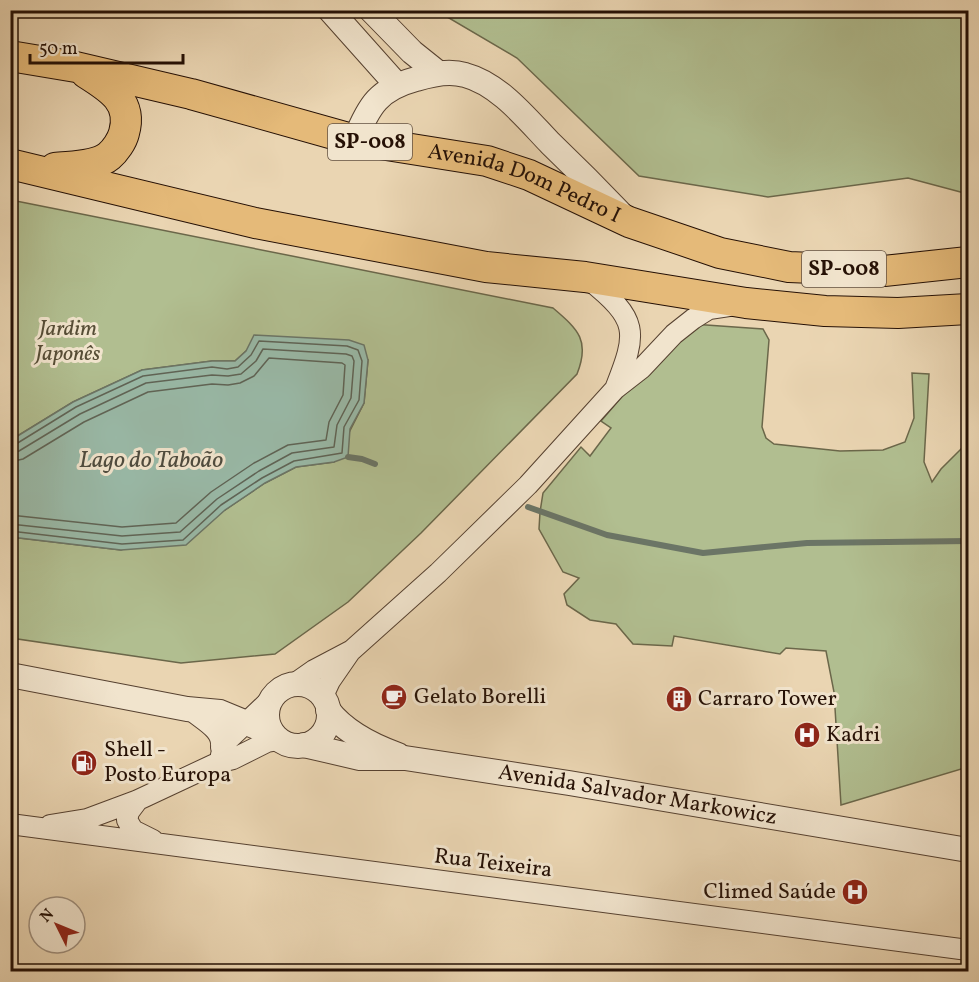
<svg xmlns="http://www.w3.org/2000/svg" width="979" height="982" font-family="Vollkorn,serif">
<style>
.green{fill:#b1be90;stroke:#6b674a;stroke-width:1.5}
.water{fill:#99b9a7;stroke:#6b7566;stroke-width:1.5}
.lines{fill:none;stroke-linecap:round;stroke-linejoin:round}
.shore{stroke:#5f6456;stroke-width:1.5}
.stream{stroke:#6b7566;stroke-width:6}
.minor-casing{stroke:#564130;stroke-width:22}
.tertiary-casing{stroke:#564130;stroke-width:26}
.primary-casing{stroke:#251005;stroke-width:32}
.minor{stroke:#f1e4cd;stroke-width:20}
.tertiary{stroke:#f1e4cd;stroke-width:24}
.primary{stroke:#e5ba79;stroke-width:30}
.labels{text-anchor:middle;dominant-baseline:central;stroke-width:6;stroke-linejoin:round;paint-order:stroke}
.shield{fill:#f1e4cd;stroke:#625041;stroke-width:1.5}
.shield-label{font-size:21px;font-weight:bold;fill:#251005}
.street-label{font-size:22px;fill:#251005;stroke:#f1e4cd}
.park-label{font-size:22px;font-style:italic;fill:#564d36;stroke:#f1e4cd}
.poi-label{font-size:22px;fill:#251005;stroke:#f1e4cd;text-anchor:start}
.water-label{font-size:24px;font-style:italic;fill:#4e4b3e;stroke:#f1e4cd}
</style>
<rect width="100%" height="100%" fill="#ead5b2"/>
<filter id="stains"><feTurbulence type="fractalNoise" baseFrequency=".00333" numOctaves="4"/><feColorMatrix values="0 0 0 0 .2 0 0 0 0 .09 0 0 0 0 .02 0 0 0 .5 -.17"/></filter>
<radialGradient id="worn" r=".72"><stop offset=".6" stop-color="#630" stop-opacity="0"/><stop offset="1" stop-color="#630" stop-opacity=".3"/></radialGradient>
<path class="green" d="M 437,11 L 968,11 L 968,194 L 908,178 L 768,197 L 639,176 L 517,58 Z
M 11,200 L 553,308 C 579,330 590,341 577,374 L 421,533 L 348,602 L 275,654 L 181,663 L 11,638 L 11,537 L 121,550 L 225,510 L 265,483 L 296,467 L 334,462 L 364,403 L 368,360 L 246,351 L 235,361 L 212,361 L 142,370 L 73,402 L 11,440 Z
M 692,324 L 763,329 L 769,340 L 762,427 L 766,438 L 774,444 L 840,451 L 883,450 L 905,442 L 914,418 L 912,373 L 929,374 L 924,462 L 932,482 L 941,469 L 963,447 L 968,448 L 968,767 L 841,805 L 834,692 L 826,651 L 786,648 L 780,654 L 674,636 L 672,646 L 633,644 L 616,624 L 590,620 L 567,605 L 564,594 L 579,578 L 563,572 L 539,529 L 540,512 L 543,493 L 581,447 L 590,456 L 611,428 L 601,421 L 663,349 Z"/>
<path class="water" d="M 254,335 L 349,340 L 364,345 L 368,360 L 364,403 L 350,429 L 348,457 L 334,462 L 296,467 L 265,483 L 225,510 L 186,545 L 121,550 L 11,537 L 11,440 L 73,402 L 142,370 L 212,361 L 235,361 L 246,351 Z"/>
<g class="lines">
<path class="shore" d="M 10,445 L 16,444 L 76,407 L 143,376 L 212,367 L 227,369 L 238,367 L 251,355 L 259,341 L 347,346 L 358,350 L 362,361 L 359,400 L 344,427 L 342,453 L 294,461 L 262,478 L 221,505 L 183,540 L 122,544 L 10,531
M 10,453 L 19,451 L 80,414 L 146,383 L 212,375 L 228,376 L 241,374 L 256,361 L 263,349 L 346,354 L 352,356 L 354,361 L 351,398 L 337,425 L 334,447 L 292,453 L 259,471 L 217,499 L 180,532 L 122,536 L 10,524
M 10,462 L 23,459 L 84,422 L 148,392 L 212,384 L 228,385 L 240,383 L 254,376 L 269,358 L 342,363 L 345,365 L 343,395 L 329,422 L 326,440 L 288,445 L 254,463 L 211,492 L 176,523 L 122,527 L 10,515"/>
<path class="stream" d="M 348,457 L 362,459 L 375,464
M 528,507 L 607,535 L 703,553 L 807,543 L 968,541"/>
<defs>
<path id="minor" d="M 588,279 C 639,320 638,331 615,389
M 294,684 L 314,670 L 352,650 L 438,573 L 528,485 L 615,389 L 642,368 L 674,334 L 693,319 L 709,309 L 729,306
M 323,696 L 330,681 L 350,652
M 221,755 L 227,741 L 271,699
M 138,800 L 129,812 L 127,820 L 133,830 L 153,840
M 10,824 L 968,950
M 50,825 L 87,819 L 138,800 L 217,763 L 233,759 L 267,742 L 279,740"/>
<g id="tertiary">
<path d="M 330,10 L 396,84"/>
<path d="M 371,10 L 412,52 L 437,72"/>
<path d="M 355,140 C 369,105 379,89 416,79 C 432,74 449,70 465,75 C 499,84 526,118 550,143 C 574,166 598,190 621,214"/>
<path d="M 10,675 L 187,709 L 220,712 L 273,734"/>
<circle cx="298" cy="715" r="31"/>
<path d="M 194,710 C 206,720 225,729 223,747"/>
<path d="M 328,710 C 344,731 373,746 398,755"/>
<path id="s1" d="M 304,745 L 360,758 L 405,758 L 569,783 L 968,850"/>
</g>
<g id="primary">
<path id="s2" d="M 10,56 L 76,67 L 191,94 L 355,140 L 487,161 L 529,175 L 629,222 L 720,253 L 789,267 L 884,271 L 968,262"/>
<path d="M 10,164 L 255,223 L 486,267 L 585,277 L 746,303 L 825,311 L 898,313 L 968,309"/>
<path d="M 55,168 C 71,166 96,167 109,156 C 115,151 122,141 124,133 C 133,102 110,88 86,73"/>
</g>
</defs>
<use href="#minor" class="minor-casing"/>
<use href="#tertiary" class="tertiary-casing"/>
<use href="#primary" class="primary-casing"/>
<use href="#minor" class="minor"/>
<use href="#tertiary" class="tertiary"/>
<use href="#primary" class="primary"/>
</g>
<defs>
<symbol id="cafe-disc" viewBox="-11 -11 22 22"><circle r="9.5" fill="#8f2418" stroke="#f1e4cd"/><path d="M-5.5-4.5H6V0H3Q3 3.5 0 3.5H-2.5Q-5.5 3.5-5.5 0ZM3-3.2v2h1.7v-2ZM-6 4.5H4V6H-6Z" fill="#fff"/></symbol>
<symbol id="building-disc" viewBox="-11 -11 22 22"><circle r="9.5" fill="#8f2418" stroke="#f1e4cd"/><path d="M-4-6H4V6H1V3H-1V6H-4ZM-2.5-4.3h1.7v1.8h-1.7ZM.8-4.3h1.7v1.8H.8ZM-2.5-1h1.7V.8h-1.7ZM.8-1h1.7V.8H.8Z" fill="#fff"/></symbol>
<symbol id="hospital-disc" viewBox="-11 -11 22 22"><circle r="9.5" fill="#8f2418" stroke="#f1e4cd"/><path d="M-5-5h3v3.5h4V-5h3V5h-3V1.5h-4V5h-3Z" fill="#fff"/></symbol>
<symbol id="fuel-disc" viewBox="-11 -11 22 22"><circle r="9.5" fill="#8f2418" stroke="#f1e4cd"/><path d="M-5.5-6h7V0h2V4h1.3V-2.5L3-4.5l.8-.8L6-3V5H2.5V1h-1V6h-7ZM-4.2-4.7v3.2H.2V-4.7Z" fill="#fff"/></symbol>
</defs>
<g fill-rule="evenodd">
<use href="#cafe-disc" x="379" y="682" width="30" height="30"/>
<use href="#building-disc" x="664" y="684" width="30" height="30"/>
<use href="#hospital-disc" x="792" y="720" width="30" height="30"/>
<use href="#fuel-disc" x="69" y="748" width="30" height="30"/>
<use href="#hospital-disc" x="840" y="877" width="30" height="30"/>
</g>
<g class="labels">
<g class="shield">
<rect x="328" y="124" width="84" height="36" rx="4.5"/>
<rect x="802" y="251" width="84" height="36" rx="4.5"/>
</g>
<g class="shield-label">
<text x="370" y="142">SP-008</text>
<text x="844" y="269">SP-008</text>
</g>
<g class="street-label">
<text stroke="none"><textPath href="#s2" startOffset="531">Avenida Dom Pedro I</textPath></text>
<text stroke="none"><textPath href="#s1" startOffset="338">Avenida Salvador Markowicz</textPath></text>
<text transform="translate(493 864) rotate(7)">Rua Teixeira</text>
</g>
<g class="park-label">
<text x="68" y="329">Jardim<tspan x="68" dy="25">Japonês</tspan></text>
</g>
<g class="poi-label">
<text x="414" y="697">Gelato Borelli</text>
<text x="698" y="699">Carraro Tower</text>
<text x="826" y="735">Kadri</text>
<text x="104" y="750">Shell -<tspan x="104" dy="25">Posto Europa</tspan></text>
<text x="836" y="892" text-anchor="end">Climed Saúde</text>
</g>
<g class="water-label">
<text x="151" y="461">Lago do Taboão</text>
</g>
</g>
<rect width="979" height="982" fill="none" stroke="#ead5b2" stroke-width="36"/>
<rect x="12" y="12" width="955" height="958" fill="none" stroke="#251005" stroke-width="3"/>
<rect x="18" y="18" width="943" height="946" fill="none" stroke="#251005" stroke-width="1.5"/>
<g transform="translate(57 925) rotate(313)"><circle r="28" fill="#f1e4cd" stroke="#9f8f7d" stroke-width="1.5"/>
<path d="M0-4.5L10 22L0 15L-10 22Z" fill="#8f2418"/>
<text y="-9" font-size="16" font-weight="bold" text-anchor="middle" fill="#251005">N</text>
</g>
<path d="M30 54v9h153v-9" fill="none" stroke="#251005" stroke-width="3"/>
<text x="39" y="54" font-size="18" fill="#251005" stroke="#f1e4cd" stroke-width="4.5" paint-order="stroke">50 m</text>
<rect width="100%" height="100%" filter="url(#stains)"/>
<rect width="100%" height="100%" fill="url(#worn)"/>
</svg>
